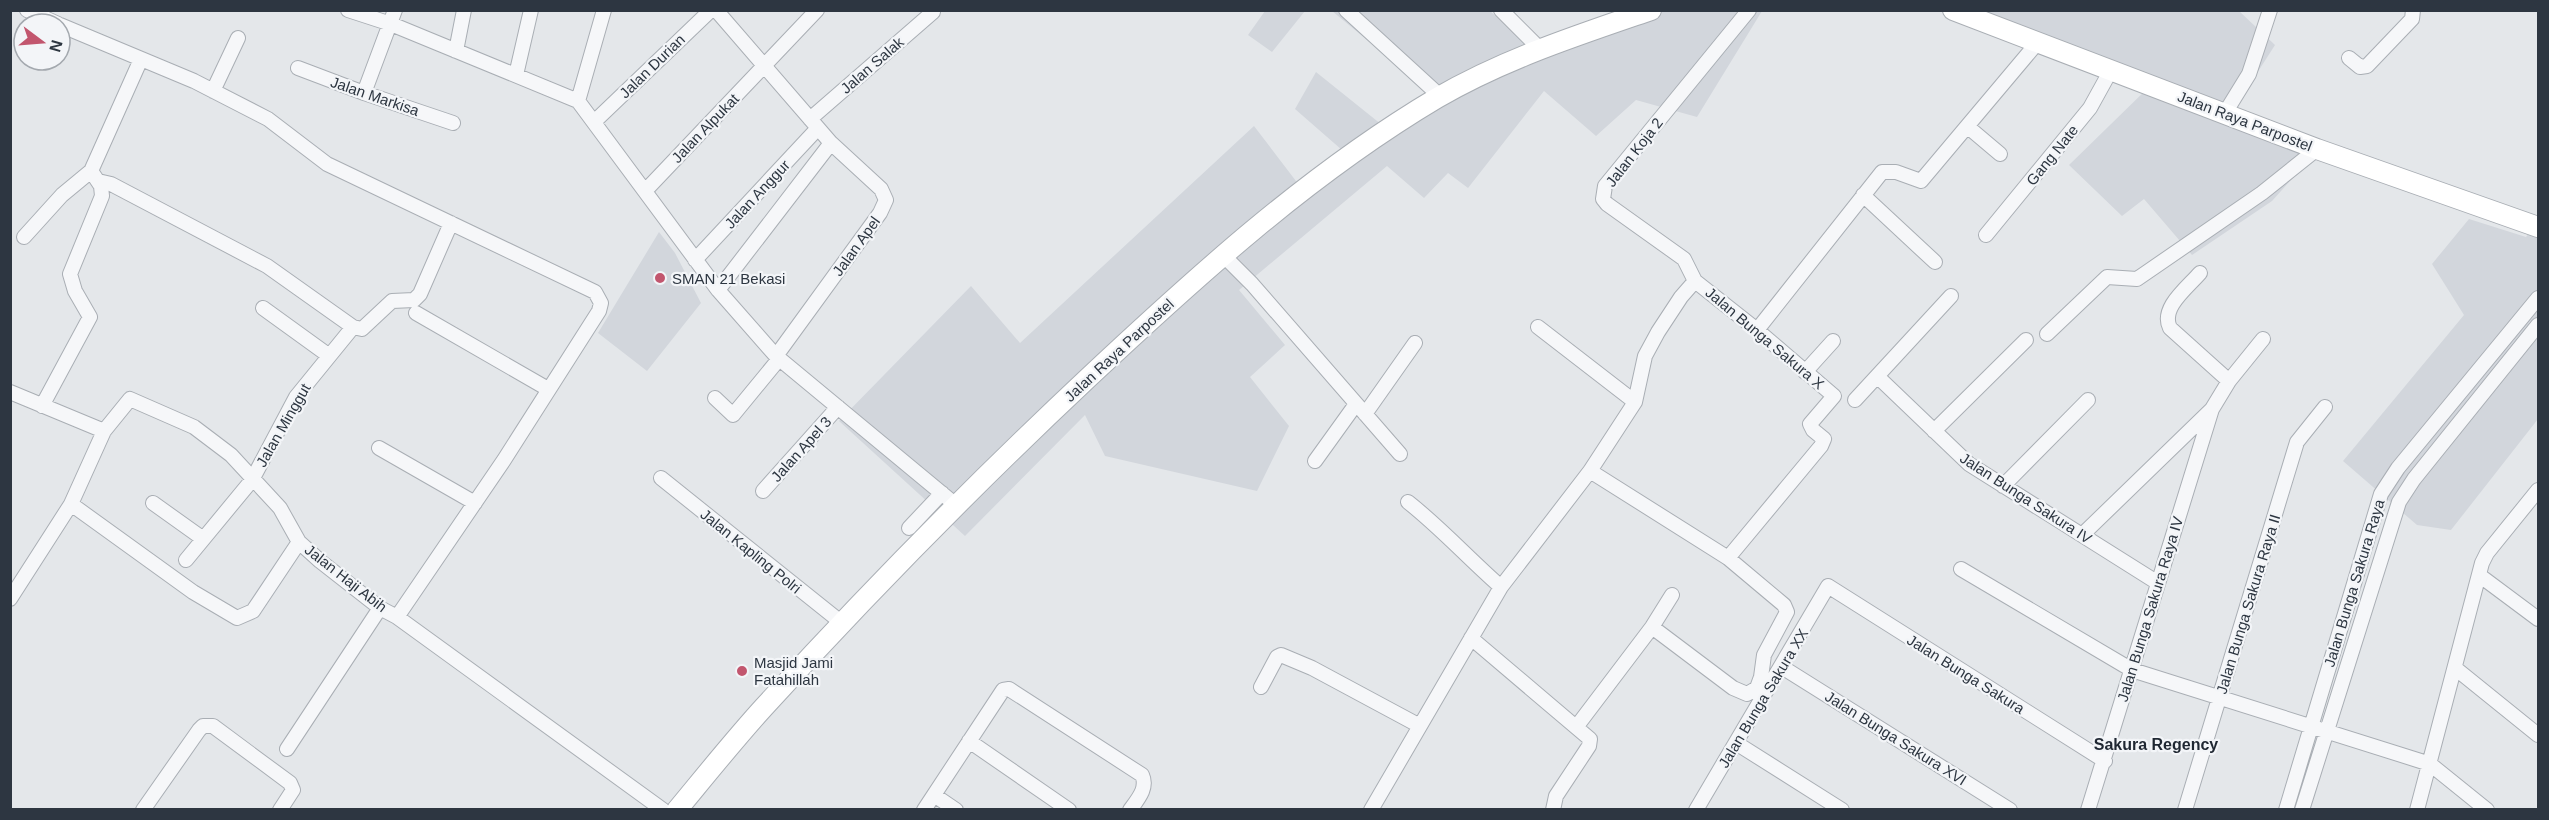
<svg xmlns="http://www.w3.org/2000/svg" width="2549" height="820" font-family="Arial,sans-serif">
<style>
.built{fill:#d2d6dc}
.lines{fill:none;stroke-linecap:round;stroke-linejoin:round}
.minor-casing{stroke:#a9aeb4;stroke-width:16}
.secondary-casing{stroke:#a9aeb4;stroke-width:22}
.minor{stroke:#f6f7f9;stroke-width:14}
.secondary{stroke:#fff;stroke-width:20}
.poi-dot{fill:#c2566e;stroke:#f3f5f8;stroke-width:2}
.labels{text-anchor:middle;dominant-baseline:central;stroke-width:4.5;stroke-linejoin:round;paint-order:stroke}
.street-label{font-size:15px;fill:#2d3641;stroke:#f3f5f8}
.poi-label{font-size:15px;fill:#2d3641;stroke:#f3f5f8;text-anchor:start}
.neighbourhood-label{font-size:16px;font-weight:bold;fill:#1f2732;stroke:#f3f5f8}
</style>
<rect width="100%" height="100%" fill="#e4e7ea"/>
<path class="built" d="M 1265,11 L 1305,11 L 1272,52 L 1248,35 Z
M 1332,11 L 1490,11 L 1531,48 L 1635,11 L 1762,11 L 1697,117 L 1636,100 L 1596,136 L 1544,91 L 1468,188 L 1448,173 L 1424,198 L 1387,166 L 1239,290 L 1285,345 L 1250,377 L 1289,426 L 1257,491 L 1105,456 L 1085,415 L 965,536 L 839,421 L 971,286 L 1020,343 L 1254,126 L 1299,185 L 1342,150 L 1295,109 L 1316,72 L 1392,133 L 1440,100 Z
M 1955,11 L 2239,11 L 2275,45 L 2227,120 L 2316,152 L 2272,201 L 2192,255 L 2144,199 L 2122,216 L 2069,165 L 2150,86 Z
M 2469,219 L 2526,237 L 2538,221 L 2538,419 L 2451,530 L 2417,525 L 2343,461 L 2464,315 L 2432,264 Z
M 659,232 L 675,253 L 701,303 L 647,371 L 598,333 Z"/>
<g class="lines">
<defs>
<path id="minor" d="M 27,10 L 58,24
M 348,10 L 391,24 L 578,101 L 718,290 L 776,356 L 957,506
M 716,10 L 831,143 L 718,290
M 1346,10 L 1440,96
M 1501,10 L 1539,48
M 60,25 L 194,81 L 268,119 L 327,164 L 595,292 L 601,303 L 599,311 L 504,460 L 397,617
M 456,51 L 464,10
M 2349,58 L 2360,67 L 2367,66 L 2412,19 L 2413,10
M 298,68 L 364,93 L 453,123
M 516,75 L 531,10
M 213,91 L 238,38
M 364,93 L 395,10
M 578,101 L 604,10
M 2225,113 L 2249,74 L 2270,10
M 810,119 L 933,12
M 594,122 L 711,10
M 1968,127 L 2000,154
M 98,181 L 111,184 L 267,266 L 353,327 L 362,329 L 392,301 L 414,300 L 420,294 L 451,223
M 646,190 L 817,10
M 1863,195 L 1935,262
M 1986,235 L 2090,108 L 2111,70
M 24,237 L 62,195 L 91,171 L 141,59
M 1224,256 L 1252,284 L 1400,454
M 695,260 L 818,128
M 2200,273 C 2187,288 2160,308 2170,328 L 2229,381
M 263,308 L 328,355
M 416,313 L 548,389
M 1538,327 L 1635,402
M 1757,330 L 1882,172 L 1896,172 L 1921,181 L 2038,42
M 2047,334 L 2107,277 L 2137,279 L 2262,193 L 2317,149
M 776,356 L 880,213 L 886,200 L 881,189 L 831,143
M 1805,372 L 1833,341
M 1878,377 L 1969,464 L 2158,583
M 10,392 L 104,431 L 130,399 L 194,427 L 231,455 L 280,508 L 299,542 L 320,561 L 380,608 L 397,617 L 663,810
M 715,398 L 733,415 L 779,359
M 1855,400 L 1951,296
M 42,406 L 90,317 L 75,291 L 70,274 L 102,196 L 101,186 L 91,171
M 1365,414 L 1415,343
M 104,431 L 71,504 L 193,592 L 237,618 L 253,611 L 299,542
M 1934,431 L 2026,340
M 379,448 L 475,503
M 1315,461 L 1356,404
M 1590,471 L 1728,558 L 1784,605 L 1787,612 L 1764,655 L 1761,677 L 1757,688 L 1747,694 L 1733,688 L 1652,627
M 661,478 L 842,623
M 2003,486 L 2088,400
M 763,491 L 838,407
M 1408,502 C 1441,528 1469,559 1501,587
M 153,503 L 202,538
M 909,528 L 942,493
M 2082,535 L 2212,409 L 2229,381 L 2263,339
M 1728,558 L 1821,446 L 1824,439 L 1813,430 L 1810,424 L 1834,396 L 1757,330 L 1695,281 L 1684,259 L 1607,204 L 1603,199 L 1605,186 L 1749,10
M 186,560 L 252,480 L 296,397 L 353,327
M 1961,569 L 2132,670 L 2430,764 L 2487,810
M 2479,575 L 2538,619
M 10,599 L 71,504
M 1471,638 L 1590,739 L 1589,746 L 1556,796 L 1553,810
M 1782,667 L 2010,810
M 2455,668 L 2538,735
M 1261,687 L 1277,657 L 1281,655 L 1312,668 L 1420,726
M 1577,726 L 1652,627 L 1672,595
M 969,741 L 1069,810
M 1736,743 L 1842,810
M 287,749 L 380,608
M 934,795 L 956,810
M 143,810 L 199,730 L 203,726 L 213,726 L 290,783 L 293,790 L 280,810
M 924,810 L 1003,690 L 1009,689 L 1142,775 C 1148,788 1138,799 1130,810
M 1371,810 L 1501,587 L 1590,471 L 1635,402 L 1645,356 L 1658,332 L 1681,297 L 1695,281
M 1696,810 L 1828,586 L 2105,761
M 2088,810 L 2212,409
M 2185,810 L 2297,442 L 2325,407
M 2286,810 L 2381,494 L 2398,468 L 2538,298
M 2302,810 L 2399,502 L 2414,479 L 2538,325
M 2417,810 L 2482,563 L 2487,553 L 2538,490"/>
<path id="secondary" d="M 1953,10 L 2317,149 L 2538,227
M 677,810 C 706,775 734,740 764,707 C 868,593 976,483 1088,378 C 1197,276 1309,174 1437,98 C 1504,59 1578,35 1651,10"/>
</defs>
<use href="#minor" class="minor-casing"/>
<use href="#secondary" class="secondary-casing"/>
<use href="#minor" class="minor"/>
<use href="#secondary" class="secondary"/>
</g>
<g class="poi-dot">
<circle cx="660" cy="278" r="6"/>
<circle cx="742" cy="671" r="6"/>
</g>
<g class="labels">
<g class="street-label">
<text transform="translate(872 65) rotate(-41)">Jalan Salak</text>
<text transform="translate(652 66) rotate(-44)">Jalan Durian</text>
<text transform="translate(375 96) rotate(19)">Jalan Markisa</text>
<text transform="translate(2245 121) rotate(21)">Jalan Raya Parpostel</text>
<text transform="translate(705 128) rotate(-46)">Jalan Alpukat</text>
<text transform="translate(1634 152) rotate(-52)">Jalan Koja 2</text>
<text transform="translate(2052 155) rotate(-51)">Gang Nate</text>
<text transform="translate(757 194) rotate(-47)">Jalan Anggur</text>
<text transform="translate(856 246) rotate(-54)">Jalan Apel</text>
<text transform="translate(1765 338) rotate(40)">Jalan Bunga Sakura X</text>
<text transform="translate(1119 350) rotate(-43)">Jalan Raya Parpostel</text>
<text transform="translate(283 425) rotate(-60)">Jalan Minggut</text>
<text transform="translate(801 449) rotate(-48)">Jalan Apel 3</text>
<text transform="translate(2026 498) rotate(33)">Jalan Bunga Sakura IV</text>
<text transform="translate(751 551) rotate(39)">Jalan Kapling Polri</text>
<text transform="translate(346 578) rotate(38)">Jalan Haji Abih</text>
<text transform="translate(2354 583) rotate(-73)">Jalan Bunga Sakura Raya</text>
<text transform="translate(2248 604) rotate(-73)">Jalan Bunga Sakura Raya II</text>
<text transform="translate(2150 609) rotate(-73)">Jalan Bunga Sakura Raya IV</text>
<text transform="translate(1966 674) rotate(32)">Jalan Bunga Sakura</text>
<text transform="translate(1763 698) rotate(-59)">Jalan Bunga Sakura XX</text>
<text transform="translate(1896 738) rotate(32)">Jalan Bunga Sakura XVI</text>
</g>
<g class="poi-label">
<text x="672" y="278">SMAN 21 Bekasi</text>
<text x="754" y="662">Masjid Jami<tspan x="754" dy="17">Fatahillah</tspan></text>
</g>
<g class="neighbourhood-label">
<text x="2156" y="744">Sakura Regency</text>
</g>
</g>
<rect width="2549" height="820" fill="none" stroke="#2d3641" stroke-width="24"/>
<g transform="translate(42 42) rotate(106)"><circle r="28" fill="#f3f5f8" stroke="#a4a9af" stroke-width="1.5"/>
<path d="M0-4.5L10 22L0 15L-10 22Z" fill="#c2566e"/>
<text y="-9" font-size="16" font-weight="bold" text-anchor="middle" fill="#2d3641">N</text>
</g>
</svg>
